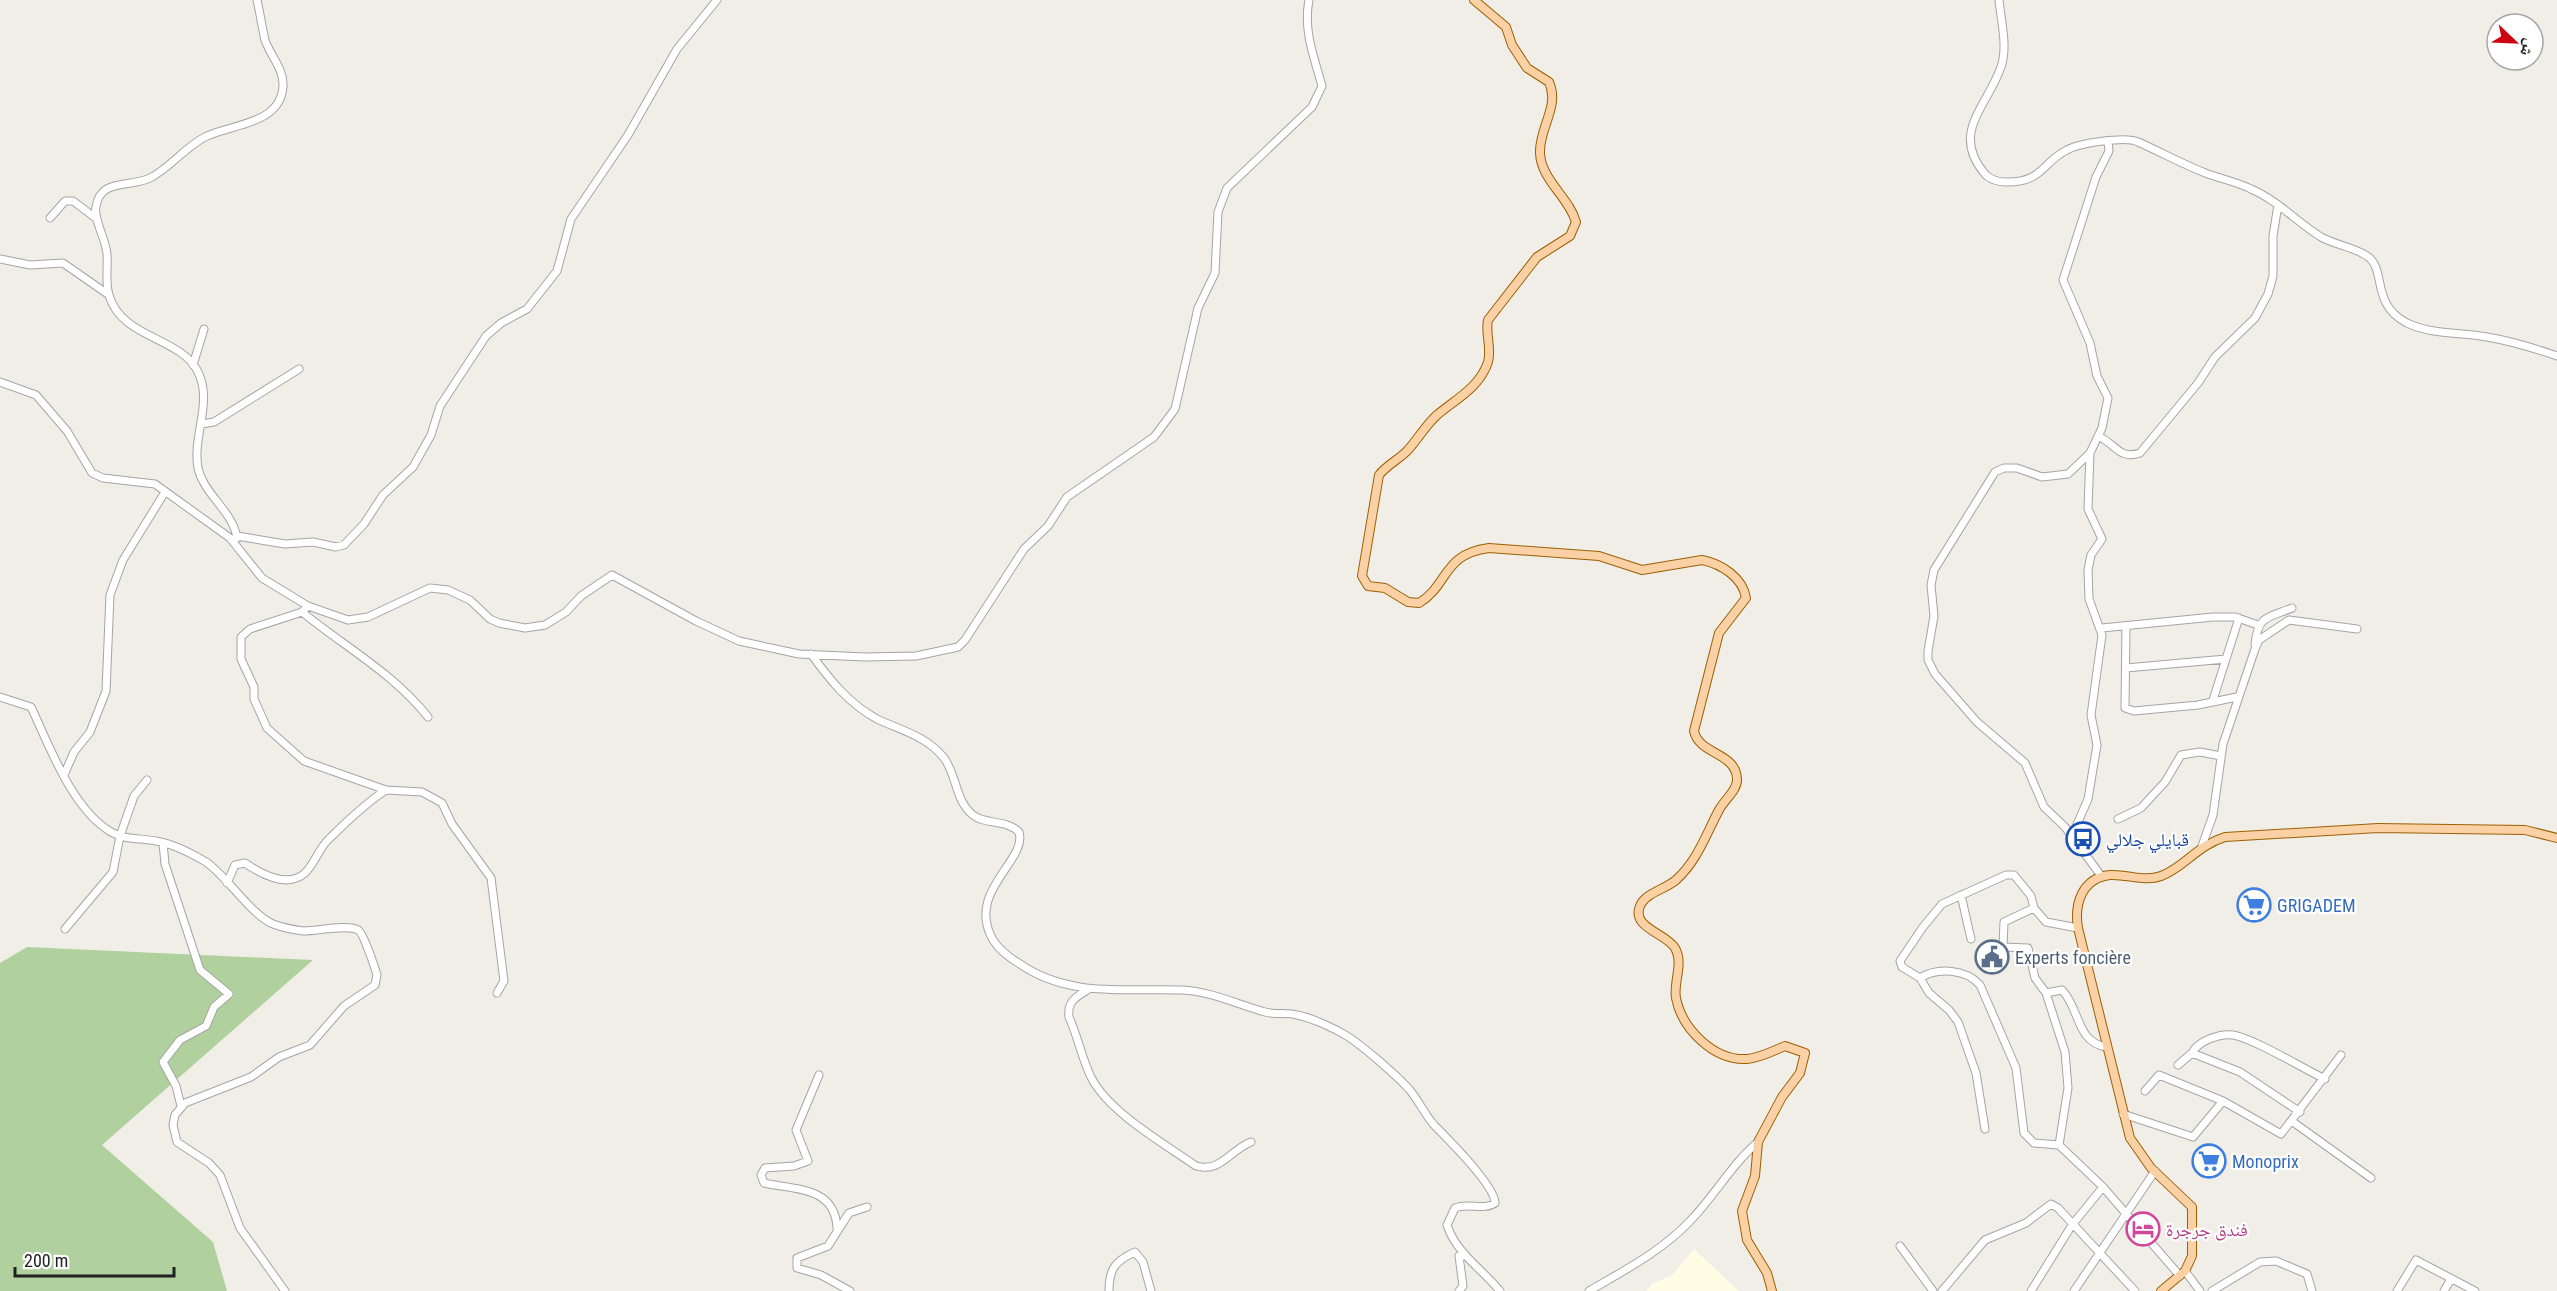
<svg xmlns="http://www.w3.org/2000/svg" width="2557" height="1291" font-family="'Roboto Condensed','Noto Naskh Arabic',sans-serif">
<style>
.education{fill:#fefde4}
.forest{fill:#b0d09e}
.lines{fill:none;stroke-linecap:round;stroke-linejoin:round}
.minor-casing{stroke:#a5a5a5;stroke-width:9}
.major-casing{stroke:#9b6003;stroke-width:10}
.minor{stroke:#fff;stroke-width:7}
.major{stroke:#fad0a5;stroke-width:8}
.labels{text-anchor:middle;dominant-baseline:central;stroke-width:4.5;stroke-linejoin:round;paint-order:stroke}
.transit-label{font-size:18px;fill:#164399;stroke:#fff;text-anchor:start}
.shop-label{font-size:18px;fill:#366cbe;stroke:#fff;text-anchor:start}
.service-label{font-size:18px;fill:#4e5e75;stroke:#fff;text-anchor:start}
.hotel-label{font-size:18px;fill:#b23c85;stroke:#fff;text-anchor:start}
</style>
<rect width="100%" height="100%" fill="#f1eee8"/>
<path class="education" d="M 1694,1249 L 1739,1291 L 1646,1291 L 1652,1284 L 1672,1275 Z"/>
<path class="forest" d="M 27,947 L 313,960 L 102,1145 L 213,1242 L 227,1291 L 0,1291 L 0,963 Z"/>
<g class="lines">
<defs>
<path id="minor" d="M 1999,0 C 2001,21 2008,47 2001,67 C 1987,107 1950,133 1985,174 C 1989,179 1998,182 2005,182 C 2043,183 2042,162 2067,150 C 2079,143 2126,136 2138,142 C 2161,152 2184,165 2208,174 C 2222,179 2237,182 2251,189 C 2277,200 2297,222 2321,237 C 2335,245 2354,247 2367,256 C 2387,269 2370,304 2407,323 C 2432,335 2461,332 2487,337 C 2511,341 2534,348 2557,356
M 50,218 L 65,201 L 73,201 L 97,219
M 0,259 L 30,265 L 63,263 L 109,295
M 193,365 L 204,329
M 0,382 L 36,395 L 67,431 L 92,473 L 103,478 L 155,484 L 230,538 L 262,578 L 308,606 L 348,620 L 368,617 L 430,588 L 448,590 L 470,600 L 490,619 L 499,623 L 525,628 L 545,625 L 566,612 L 581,596 L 612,575 L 696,621 L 739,641 L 799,654 L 865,657 L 916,656 L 958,647 L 965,640 L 1024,549 L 1048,526 L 1067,497 L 1154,437 L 1175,409 L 1198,308 L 1215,273 L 1218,212 L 1227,188 L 1312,107 L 1322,86 C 1314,57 1303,30 1309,0
M 201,424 L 214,422 L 299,369
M 2098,436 C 2116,444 2119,460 2140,453 L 2198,383 L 2215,357 L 2255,318 L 2268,294 L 2273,276 L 2273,236 L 2278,205
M 237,536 L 285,544 L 313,542 L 336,547 L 344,545 L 364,524 L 383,495 L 413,467 L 431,435 L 440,406 L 486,336 L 501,323 L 527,309 L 557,271 L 571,219 L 628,135 L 677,49 L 717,0
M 237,538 C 233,511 204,495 198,468 C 192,435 214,401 197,370 C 179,337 121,338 109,295 C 105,282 108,268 107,254 C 106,239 93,219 96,207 C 100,178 129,188 150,178 C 170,168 185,147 205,137 C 230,124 281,125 283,86 C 284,69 270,55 265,40 C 262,27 260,13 257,0
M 308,606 L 302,612 L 250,629 L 241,637 L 241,659 L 254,687 L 254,699 L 267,728 L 304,761 L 386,790 L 422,792 L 442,803 L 452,824 L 491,878 L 504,981 L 497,993
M 302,612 C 345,647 393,673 428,717
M 2126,626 L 2125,708 L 2134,711 L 2198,705 L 2237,697
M 2102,628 L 2213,617 L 2235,617 L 2258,625
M 2255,644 C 2258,615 2268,618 2292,608
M 811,654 C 830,680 848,703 877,719 C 900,730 927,736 944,758 C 957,775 955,801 973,815 C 985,825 1006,819 1019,832 C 1028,861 965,891 993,940 C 1000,951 1010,958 1020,964 C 1069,998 1126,988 1182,990 C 1210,991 1239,1005 1265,1012 C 1276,1015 1287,1012 1297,1015 C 1312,1018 1334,1028 1347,1036 C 1363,1046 1396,1075 1409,1089 C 1419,1101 1425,1115 1435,1126 C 1449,1140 1495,1186 1495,1203 C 1484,1211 1469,1202 1455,1208 L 1447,1225 C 1456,1253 1482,1269 1500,1291
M 2126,668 L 2226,659
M 0,697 L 31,707 C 50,747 72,809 111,832 C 125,840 141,838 156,841 C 173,844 191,853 206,862 C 227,876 250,914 273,924 C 281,927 295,930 304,931 C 317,931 348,924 358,930 C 363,932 375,968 377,975 L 375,985 L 344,1006 L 310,1045 L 279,1057 L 251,1077 L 185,1103 L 175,1115 L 173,1125 L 177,1142 L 209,1163 L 220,1175 L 240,1228 L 285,1291
M 2213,700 L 2239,618
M 64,775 L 74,752 L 90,732 L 106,691 L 110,595 L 123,560 L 165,492
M 2118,819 L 2141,808 L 2165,782 L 2181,755 L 2200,752 L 2221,756
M 2072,836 L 2088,799 L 2097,745 L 2091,715 L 2102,635 L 2089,599 L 2088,570 L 2091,555 L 2102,539 L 2088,509 L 2090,453
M 163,843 L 165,864 L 200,970 L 229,994 L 214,1007 L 206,1026 L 180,1040 L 163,1062 L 176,1086 L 181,1106
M 2202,846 L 2213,815 L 2223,744 L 2255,649 L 2259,640 L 2289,620 L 2357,629
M 2102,877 L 2065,827 L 2044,807 L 2025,763 L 1977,722 L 1935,674 L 1928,660 L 1928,651 L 1934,616 L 1931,585 L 1934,570 L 1995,472 L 2004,468 L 2017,468 L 2042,477 L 2068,474 L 2090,453 L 2102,428 L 2108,398 L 2097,376 L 2090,343 L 2063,280 L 2096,177 L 2109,151 L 2108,141
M 227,883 L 235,865 L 245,863 C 261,874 287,889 305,873 C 315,863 319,848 329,839 C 346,822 366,803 386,790
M 1961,895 L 1971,939
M 2034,908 L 2031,896 L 2014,875 L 2006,875 L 1942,904 L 1923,927 L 1900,961 L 1902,967 L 1920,978 C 1938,967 1966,969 1980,985 L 2016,1068 L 2024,1133 L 2034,1143 L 2059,1145
M 65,929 L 113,872 L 120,836 L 134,796 L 147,780
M 1920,978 L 1929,993 L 1949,1010 L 1958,1022 L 1976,1073 L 1985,1129
M 1089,989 C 1076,997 1067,1001 1069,1017 C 1078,1037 1082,1059 1091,1077 C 1108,1112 1165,1144 1196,1166 C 1221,1173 1230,1150 1251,1142
M 2046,993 L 2035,978 L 2028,948 L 2003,947 L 2004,922 L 2034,908 L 2046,922 L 2078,928
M 2178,1065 L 2192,1053
M 819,1075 L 796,1130 L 808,1161 L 794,1166 L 765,1168 L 761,1175 L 764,1183 C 797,1190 835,1187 837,1228
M 2145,1091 L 2159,1075 L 2223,1101
M 2300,1112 L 2240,1072 L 2192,1053 C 2198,1041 2220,1033 2233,1035 C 2255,1039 2302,1068 2325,1079
M 2123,1114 L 2193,1137 L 2223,1101 L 2281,1134 L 2341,1055
M 2293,1122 L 2371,1178
M 2103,1187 L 2059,1145 L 2068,1088 L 2065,1052 L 2046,993 L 2062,990 C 2080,1008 2076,1043 2107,1047
M 1900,1246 L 1933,1291
M 2185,1271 L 2200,1291
M 850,1291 L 821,1275 L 797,1268 L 797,1258 L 828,1246 L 849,1213 L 867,1207
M 1109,1291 C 1109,1269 1115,1261 1135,1252 L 1143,1262 L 1151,1291
M 1459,1291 L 1463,1286 L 1459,1256 L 1466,1256
M 1589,1291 C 1625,1270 1662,1251 1691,1220 C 1715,1195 1732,1164 1758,1142
M 1942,1291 L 1985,1240 L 2026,1223 L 2051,1204 L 2058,1208 L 2135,1291
M 2031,1291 L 2072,1225 L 2103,1187 L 2180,1276
M 2074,1291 L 2155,1171
M 2212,1291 L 2260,1262 L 2276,1261 L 2307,1274 L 2312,1291
M 2397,1291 L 2416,1260 L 2475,1291
M 2444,1291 L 2451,1279"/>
<path id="major" d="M 1474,0 L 1506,27 L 1512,45 L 1527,68 L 1549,82 C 1560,107 1539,127 1540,153 C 1541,180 1569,197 1576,222 L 1570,236 L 1537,257 L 1488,320 C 1485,334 1492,348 1488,362 C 1480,387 1456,399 1437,415 C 1425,426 1418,439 1407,451 C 1398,460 1387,465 1379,475 L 1362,576 L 1368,586 L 1385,588 L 1408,602 L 1419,603 C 1449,585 1442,554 1489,548 L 1599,556 L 1642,570 L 1702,560 C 1722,564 1743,578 1746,598 L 1719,633 L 1694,731 C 1699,755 1736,752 1737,779 C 1738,790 1724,800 1719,810 C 1706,834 1698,860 1676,880 C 1666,889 1645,893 1640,906 C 1631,928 1666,933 1675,948 C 1684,964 1673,982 1676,998 C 1682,1029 1714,1061 1747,1059 C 1760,1058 1773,1051 1785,1046 L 1805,1053 L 1800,1073 L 1782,1097 L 1758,1142 L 1755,1176 L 1742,1211 L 1747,1240 L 1767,1273 L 1772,1291
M 2161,1291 L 2185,1271 L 2192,1256 L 2192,1207 L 2151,1168 L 2130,1138 L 2078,928 C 2074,904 2082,878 2110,875 C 2127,874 2145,882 2161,876 C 2185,867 2196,846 2225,837 L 2378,828 L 2525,830 L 2557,838"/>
</defs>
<use href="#minor" class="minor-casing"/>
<use href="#major" class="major-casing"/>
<use href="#minor" class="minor"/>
<use href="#major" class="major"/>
</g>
<defs>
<symbol id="bus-ring" viewBox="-11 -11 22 22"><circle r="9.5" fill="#fff" stroke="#1a4fb4" stroke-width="1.5"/><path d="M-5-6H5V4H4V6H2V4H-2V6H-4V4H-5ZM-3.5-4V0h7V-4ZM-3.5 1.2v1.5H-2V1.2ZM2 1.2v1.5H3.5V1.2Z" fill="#1a4fb4"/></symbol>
<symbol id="supermarket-ring" viewBox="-11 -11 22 22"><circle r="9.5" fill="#fff" stroke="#3f7fe0" stroke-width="1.5"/><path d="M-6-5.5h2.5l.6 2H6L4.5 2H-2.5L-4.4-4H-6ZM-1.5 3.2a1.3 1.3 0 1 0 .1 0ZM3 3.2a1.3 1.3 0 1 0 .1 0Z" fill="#3f7fe0"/></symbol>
<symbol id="civic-ring" viewBox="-11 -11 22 22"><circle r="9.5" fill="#fff" stroke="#5c6f8a" stroke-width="1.5"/><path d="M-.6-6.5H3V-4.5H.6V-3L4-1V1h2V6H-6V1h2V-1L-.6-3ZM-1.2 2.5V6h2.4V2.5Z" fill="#5c6f8a"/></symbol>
<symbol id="hotel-ring" viewBox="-11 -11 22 22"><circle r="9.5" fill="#fff" stroke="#d1479c" stroke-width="1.5"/><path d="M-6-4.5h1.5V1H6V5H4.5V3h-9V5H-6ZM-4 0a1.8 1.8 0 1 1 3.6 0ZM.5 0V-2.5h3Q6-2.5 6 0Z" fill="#d1479c"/></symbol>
</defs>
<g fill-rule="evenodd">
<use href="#bus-ring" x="2064" y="820" width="38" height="38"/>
<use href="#supermarket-ring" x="2235" y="886" width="38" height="38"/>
<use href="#civic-ring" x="1973" y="938" width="38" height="38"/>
<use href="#supermarket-ring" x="2190" y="1142" width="38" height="38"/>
<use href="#hotel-ring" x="2124" y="1210" width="38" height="38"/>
</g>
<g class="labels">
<g class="transit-label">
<text x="2106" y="839">قبايلي جلالي</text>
</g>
<g class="shop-label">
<text x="2277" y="905">GRIGADEM</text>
<text x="2232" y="1161">Monoprix</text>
</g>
<g class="service-label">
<text x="2015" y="957">Experts foncière</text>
</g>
<g class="hotel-label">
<text x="2166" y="1229">فندق جرجرة</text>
</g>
</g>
<g transform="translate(2515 42) rotate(113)"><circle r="28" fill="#ffffff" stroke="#a6a6a6" stroke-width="1.5"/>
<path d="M0-4.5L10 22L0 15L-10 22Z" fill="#ce0411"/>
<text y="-9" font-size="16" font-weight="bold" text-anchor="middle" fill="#212121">ش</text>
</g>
<path d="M15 1267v9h159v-9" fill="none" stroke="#212121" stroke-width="3"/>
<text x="24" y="1267" font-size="18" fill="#212121" stroke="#ffffff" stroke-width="4.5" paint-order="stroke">200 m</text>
</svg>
